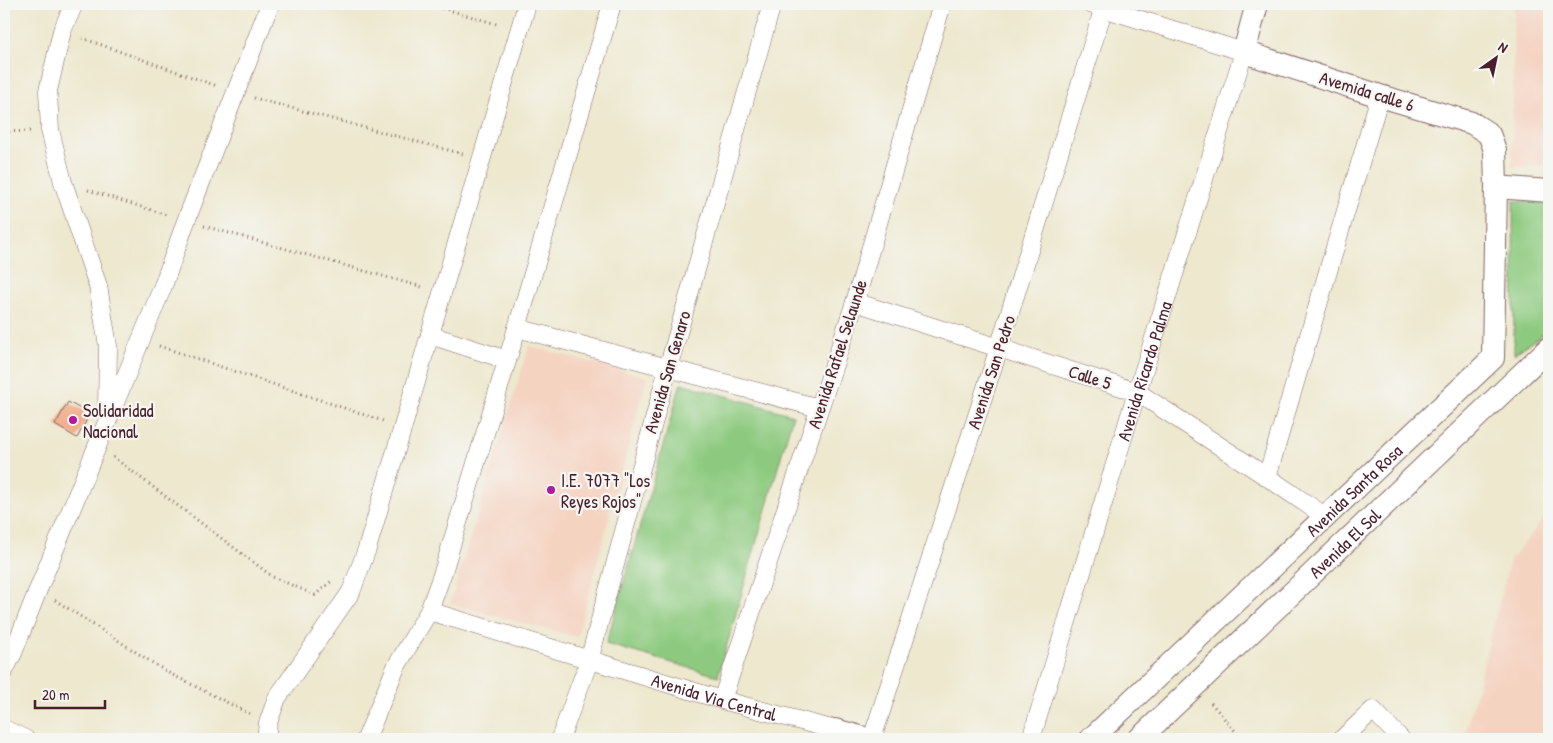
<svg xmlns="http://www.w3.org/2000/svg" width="1553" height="743" font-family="'Patrick Hand',sans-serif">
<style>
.built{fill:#f5d3c1}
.green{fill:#8dca7f;stroke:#6c7455}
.building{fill:#efa67f}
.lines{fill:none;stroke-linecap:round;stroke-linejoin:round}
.minor-casing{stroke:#836564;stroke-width:19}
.tertiary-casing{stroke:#836564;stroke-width:24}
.path{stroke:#836564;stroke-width:3;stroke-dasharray:1 4;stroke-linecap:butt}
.minor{stroke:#fff;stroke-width:18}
.tertiary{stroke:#fff;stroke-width:22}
.poi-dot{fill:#b5179e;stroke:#f6f6f2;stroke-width:2}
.labels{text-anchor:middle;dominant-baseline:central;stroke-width:4.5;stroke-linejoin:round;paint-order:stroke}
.street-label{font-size:18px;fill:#4a1f2b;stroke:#f6f6f2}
.poi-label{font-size:18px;fill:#4a1f2b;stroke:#f6f6f2;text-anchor:start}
</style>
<rect width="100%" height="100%" fill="#f6f6f2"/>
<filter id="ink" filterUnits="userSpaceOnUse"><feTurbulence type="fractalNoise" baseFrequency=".02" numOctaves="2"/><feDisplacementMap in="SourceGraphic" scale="10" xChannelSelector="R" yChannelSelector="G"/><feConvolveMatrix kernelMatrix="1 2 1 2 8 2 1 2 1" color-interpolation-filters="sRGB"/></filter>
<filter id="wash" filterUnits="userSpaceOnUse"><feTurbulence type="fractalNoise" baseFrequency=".0096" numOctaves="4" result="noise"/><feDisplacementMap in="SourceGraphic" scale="20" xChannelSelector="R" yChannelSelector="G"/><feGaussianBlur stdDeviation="1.12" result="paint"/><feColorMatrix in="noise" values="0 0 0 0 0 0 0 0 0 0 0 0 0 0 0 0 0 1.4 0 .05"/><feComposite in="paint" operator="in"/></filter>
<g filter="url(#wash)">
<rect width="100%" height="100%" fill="#ede8ce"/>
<path class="built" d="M 1514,4 L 1549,4 L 1549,165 L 1512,167 Z
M 529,346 L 647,377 L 577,637 L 450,604 Z
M 1549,512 L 1549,739 L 1464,739 L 1510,561 Z"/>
<path class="green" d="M 1513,201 L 1549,202 L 1549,330 L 1514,354 Z
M 681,383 L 793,415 L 718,676 L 606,644 Z"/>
<g id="blocks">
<path class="building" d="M 68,402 L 90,414 L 77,438 L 55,425 Z"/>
</g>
</g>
<g filter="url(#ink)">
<use href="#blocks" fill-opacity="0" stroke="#836564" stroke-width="1"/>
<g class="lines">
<defs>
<g id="minor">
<path d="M 74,4 L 62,31 L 48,91 L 50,130 L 63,182 L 98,286 L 108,346 L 107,411"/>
<path d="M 855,302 L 1137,392 L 1267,477 L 1326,517"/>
<path d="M 517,328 L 819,408"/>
<path d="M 430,335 L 507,360"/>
<path d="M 1267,477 L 1380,96"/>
<path id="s1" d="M 429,611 L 722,700 L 835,730"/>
<path d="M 4,671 L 13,653 L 38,590 L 163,286 L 186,221 L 270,4"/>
<path d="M 722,700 L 855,302 L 942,4"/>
<path d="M 4,729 L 25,739"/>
<path d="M 266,739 L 268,723 L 277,698 L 351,592 L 367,549 L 527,4"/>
<path d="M 366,739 L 396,667 L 429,611 L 443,572 L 517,328 L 612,4"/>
<path d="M 560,739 L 589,661 L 668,368 L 772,4"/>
<path d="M 872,739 L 999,348 L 1105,4"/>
<path id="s2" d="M 1031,739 L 1137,392 L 1244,52 L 1090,4"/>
<path d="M 1342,739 L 1373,710 L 1401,739"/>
</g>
<g id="tertiary">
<path d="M 1496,187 L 1549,191"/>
<path d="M 831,739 L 835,730 L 868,739"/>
<path id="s3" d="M 1091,739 L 1493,358 L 1496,187 L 1495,150 L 1489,134 L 1472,123 L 1380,96 L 1244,52 L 1257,4"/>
<path id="s4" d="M 1139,739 L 1549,348"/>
</g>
</defs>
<use href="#minor" class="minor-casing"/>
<use href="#tertiary" class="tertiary-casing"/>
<path class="path" d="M 428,4 L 500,25
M 82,38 L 217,86
M 254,98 L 463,154
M 4,132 L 30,131
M 88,190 L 167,215
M 204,226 L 422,287
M 159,346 L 383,421
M 113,457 L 273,577 L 315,595 L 333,580
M 55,600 L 167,672 L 250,714
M 1211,703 L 1242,739"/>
<use href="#minor" class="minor"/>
<use href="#tertiary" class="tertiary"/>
</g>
</g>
<g class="poi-dot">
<circle cx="73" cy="420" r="5"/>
<circle cx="551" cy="490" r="5"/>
</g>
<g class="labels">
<g class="street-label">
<text transform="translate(1367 91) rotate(17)">Avemida calle 6</text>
<text transform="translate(837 354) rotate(-72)">Avenida Rafael Selaunde</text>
<text stroke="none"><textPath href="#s2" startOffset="385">Avenida Ricardo Palma</textPath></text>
<text transform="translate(667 372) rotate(-74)">Avenida San Genaro</text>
<text transform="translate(991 372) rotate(-72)">Avenida San Pedro</text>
<text transform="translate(1090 377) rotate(18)">Calle 5</text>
<text stroke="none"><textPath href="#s3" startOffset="362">Avenida Santa Rosa</textPath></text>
<text stroke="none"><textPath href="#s4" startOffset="284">Avenida El Sol</textPath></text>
<text stroke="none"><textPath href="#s1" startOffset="298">Avenida Via Central</textPath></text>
</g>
<g class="poi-label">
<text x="83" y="410">Solidaridad<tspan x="83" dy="21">Nacional</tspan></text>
<text x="561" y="480">I.E. 7077 "Los<tspan x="561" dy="21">Reyes Rojos"</tspan></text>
</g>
</g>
<rect width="1553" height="743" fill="none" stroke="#f6f6f2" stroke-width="20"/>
<g transform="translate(1496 58) rotate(33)" stroke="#f6f6f2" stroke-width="4" paint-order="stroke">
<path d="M0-4L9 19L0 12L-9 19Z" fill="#4a1f2b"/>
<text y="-8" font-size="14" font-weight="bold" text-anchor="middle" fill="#4a1f2b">N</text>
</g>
<path d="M35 700v8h70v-8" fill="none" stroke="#4a1f2b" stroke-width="2.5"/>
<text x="42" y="700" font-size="15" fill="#4a1f2b" stroke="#f6f6f2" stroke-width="4" paint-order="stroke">20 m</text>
</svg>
